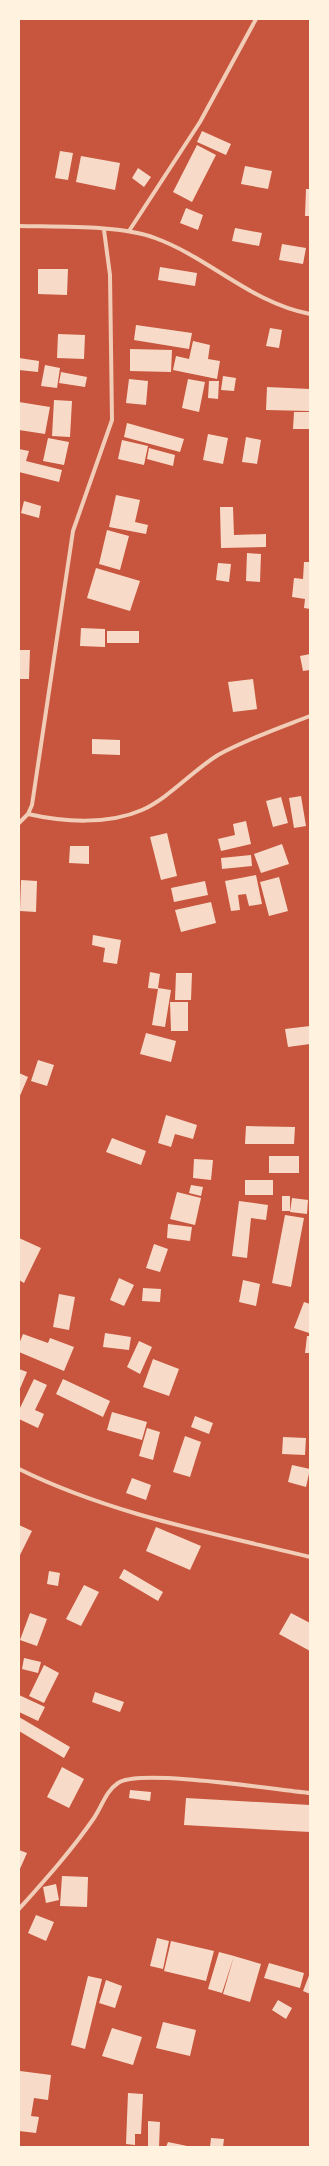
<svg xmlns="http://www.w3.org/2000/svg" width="329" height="2166" font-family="Quicksand,sans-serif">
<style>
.building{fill:#f7dbc8}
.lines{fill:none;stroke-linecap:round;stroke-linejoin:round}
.minor{stroke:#f1ccb7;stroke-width:4}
</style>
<rect width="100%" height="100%" fill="#c8553d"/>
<path class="building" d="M 202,131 L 231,144 L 226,155 L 197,142 Z
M 197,145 L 216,155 L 192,202 L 173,192 Z
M 60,151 L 73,153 L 68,180 L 55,178 Z
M 81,156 L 120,163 L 115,190 L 76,182 Z
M 245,166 L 272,171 L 268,189 L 241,184 Z
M 138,168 L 151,177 L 144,187 L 132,178 Z
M 306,189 L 310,189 L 310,216 L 305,216 Z
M 186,208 L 203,215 L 198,230 L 180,223 Z
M 235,228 L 262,233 L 259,246 L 232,241 Z
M 282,244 L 306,248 L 303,264 L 279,260 Z
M 160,267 L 197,273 L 195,286 L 158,280 Z
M 38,269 L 68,269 L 67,295 L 38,294 Z
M 136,325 L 192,333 L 189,349 L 134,340 Z
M 270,328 L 282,330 L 279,348 L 266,346 Z
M 58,334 L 85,335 L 84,359 L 57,358 Z
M 193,341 L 210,345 L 208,359 L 220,361 L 217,379 L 173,370 L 176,356 L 189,359 Z
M 130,349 L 172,350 L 171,372 L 130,371 Z
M 19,358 L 39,361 L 38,372 L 19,370 Z
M 45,365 L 60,368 L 57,388 L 41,386 Z
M 61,372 L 87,377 L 85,387 L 59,383 Z
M 223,376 L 236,378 L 234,391 L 221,390 Z
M 129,379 L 148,381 L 146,405 L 126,403 Z
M 188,379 L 205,382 L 199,412 L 182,408 Z
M 209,381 L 219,381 L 218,399 L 208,398 Z
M 267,387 L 310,389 L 309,411 L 266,410 Z
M 54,400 L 72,401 L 70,437 L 52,436 Z
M 19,402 L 50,407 L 45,434 L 19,430 Z
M 294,412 L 310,412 L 310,429 L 293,429 Z
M 127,423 L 184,439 L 180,452 L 124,437 Z
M 208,434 L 228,438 L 223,464 L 203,460 Z
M 246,437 L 261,440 L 257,464 L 242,462 Z
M 48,438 L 69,442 L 64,465 L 43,461 Z
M 122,440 L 148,446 L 144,465 L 118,459 Z
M 149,448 L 175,455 L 173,466 L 147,459 Z
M 19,449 L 29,451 L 26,461 L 62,470 L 59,482 L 19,472 Z
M 116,495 L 140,500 L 135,522 L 148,525 L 146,534 L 109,527 Z
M 24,501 L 41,506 L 39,518 L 21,513 Z
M 220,507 L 233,507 L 234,535 L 266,534 L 266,547 L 221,548 Z
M 107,530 L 129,536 L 120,570 L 99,564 Z
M 247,553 L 261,554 L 260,582 L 246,581 Z
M 304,562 L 310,562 L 310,609 L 304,608 L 305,599 L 292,597 L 294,578 L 303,579 Z
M 218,563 L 231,564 L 229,582 L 216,580 Z
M 96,568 L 140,581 L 130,611 L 87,598 Z
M 81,628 L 105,629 L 105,647 L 80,646 Z
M 107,631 L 139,631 L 139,643 L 107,643 Z
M 19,650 L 30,650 L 29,679 L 19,679 Z
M 310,654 L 310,670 L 303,671 L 300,656 Z
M 253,679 L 257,709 L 233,712 L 228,682 Z
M 92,739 L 120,740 L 120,755 L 92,754 Z
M 301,796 L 306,826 L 294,828 L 289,798 Z
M 281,797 L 288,823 L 273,827 L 266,801 Z
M 246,821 L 251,844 L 221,851 L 218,839 L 235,835 L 233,824 Z
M 167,833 L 177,876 L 161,880 L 150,837 Z
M 282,844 L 289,864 L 261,873 L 254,854 Z
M 70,846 L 89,846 L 89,864 L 69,863 Z
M 251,855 L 252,866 L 222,869 L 221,858 Z
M 256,875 L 262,904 L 249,906 L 246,894 L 238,895 L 240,910 L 231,911 L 225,881 Z
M 279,877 L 288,911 L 269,916 L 260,882 Z
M 21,880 L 37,881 L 36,912 L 20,911 Z
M 205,881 L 208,895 L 174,902 L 171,888 Z
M 211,902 L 216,923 L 181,932 L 175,910 Z
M 93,935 L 121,940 L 117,964 L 103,962 L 105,948 L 92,945 Z
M 150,972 L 160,974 L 158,988 L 171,990 L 165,1027 L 152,1025 L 158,989 L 148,988 Z
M 176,973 L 192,973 L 191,1000 L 175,1000 Z
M 170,1002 L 188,1002 L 188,1031 L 171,1031 Z
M 310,1026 L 310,1044 L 288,1047 L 285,1029 Z
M 146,1033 L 176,1041 L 171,1062 L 140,1054 Z
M 38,1060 L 54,1065 L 47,1086 L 31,1081 Z
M 19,1073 L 28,1077 L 19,1098 Z
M 166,1115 L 197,1125 L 193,1139 L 175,1134 L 171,1147 L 158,1143 Z
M 246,1126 L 295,1127 L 294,1144 L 245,1144 Z
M 112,1138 L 146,1151 L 141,1165 L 106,1152 Z
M 269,1156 L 299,1156 L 299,1173 L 269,1173 Z
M 194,1159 L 213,1160 L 211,1180 L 193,1178 Z
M 245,1180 L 273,1180 L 273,1195 L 245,1195 Z
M 191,1185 L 203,1187 L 201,1196 L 189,1193 Z
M 177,1192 L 201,1198 L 195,1225 L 170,1219 Z
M 282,1196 L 290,1196 L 290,1211 L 282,1211 Z
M 292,1198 L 308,1200 L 307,1214 L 290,1212 Z
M 239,1201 L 268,1205 L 266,1220 L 251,1218 L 247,1258 L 232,1256 Z
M 285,1215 L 304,1218 L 291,1287 L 272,1283 Z
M 168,1224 L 192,1227 L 190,1241 L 167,1238 Z
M 19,1238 L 41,1248 L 24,1283 L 19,1280 Z
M 154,1244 L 168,1249 L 160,1272 L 146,1268 Z
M 119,1278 L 134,1285 L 124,1306 L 110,1300 Z
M 243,1280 L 260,1284 L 256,1306 L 239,1302 Z
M 143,1288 L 161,1289 L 160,1302 L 142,1301 Z
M 59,1294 L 75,1297 L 69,1330 L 53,1327 Z
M 304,1302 L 310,1304 L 309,1333 L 294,1328 Z
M 105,1333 L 131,1337 L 129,1350 L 103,1347 Z
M 23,1334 L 48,1343 L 50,1338 L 74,1347 L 64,1371 L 19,1352 L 19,1344 Z
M 307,1336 L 310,1336 L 310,1353 L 305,1353 Z
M 139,1341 L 152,1347 L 140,1374 L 127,1367 Z
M 153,1359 L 179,1369 L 169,1396 L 143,1387 Z
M 19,1369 L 27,1372 L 19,1391 Z
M 34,1379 L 47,1385 L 35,1410 L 44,1414 L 38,1428 L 19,1419 L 19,1410 Z
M 63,1379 L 110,1401 L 103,1417 L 56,1394 Z
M 112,1412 L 147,1422 L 142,1440 L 107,1430 Z
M 195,1416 L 213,1423 L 209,1434 L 191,1427 Z
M 147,1428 L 160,1432 L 153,1460 L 139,1456 Z
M 185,1436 L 201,1442 L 190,1477 L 173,1472 Z
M 283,1437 L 306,1438 L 305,1455 L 282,1454 Z
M 292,1465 L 310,1469 L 306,1487 L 288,1482 Z
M 132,1478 L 151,1485 L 146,1500 L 126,1493 Z
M 19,1525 L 32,1531 L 19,1557 Z
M 156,1527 L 201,1546 L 190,1570 L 146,1551 Z
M 124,1569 L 163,1592 L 158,1601 L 119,1578 Z
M 49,1571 L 60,1573 L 58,1586 L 47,1584 Z
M 84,1585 L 99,1592 L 81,1626 L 66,1619 Z
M 30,1613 L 47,1619 L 37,1646 L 20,1640 Z
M 291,1613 L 310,1623 L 310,1651 L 279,1634 Z
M 24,1658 L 41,1662 L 38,1673 L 22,1669 Z
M 44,1665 L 59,1673 L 44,1703 L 29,1696 Z
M 95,1692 L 124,1702 L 120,1712 L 92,1702 Z
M 19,1695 L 45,1707 L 38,1721 L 19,1712 Z
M 19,1717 L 70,1747 L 64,1758 L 19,1731 Z
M 62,1767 L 84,1779 L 69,1808 L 47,1797 Z
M 130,1790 L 151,1792 L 150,1801 L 129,1798 Z
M 186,1798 L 310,1805 L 310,1832 L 184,1825 Z
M 19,1850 L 27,1853 L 19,1871 Z
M 62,1876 L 88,1877 L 87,1907 L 60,1906 Z
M 56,1884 L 59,1900 L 46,1903 L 43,1887 Z
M 36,1915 L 54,1922 L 46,1941 L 28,1933 Z
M 157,1938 L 169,1941 L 163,1969 L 150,1966 Z
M 171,1941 L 214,1951 L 206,1981 L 164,1971 Z
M 219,1952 L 234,1956 L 222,1993 L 208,1989 Z
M 234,1956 L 261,1964 L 250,2002 L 223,1994 Z
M 269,1963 L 304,1973 L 300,1988 L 264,1978 Z
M 310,1973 L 310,1994 L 303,1991 Z
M 88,1976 L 102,1979 L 85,2049 L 71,2045 Z
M 106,1980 L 122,1986 L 115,2008 L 99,2003 Z
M 278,2000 L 292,2008 L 286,2019 L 272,2010 Z
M 163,2022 L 196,2030 L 190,2056 L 156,2048 Z
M 112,2028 L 142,2037 L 133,2065 L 102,2056 Z
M 20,2071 L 51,2075 L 48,2100 L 34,2098 L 31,2116 L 39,2117 L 36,2133 L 19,2131 Z
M 128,2093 L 143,2094 L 141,2134 L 135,2134 L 135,2145 L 126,2144 Z
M 148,2121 L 160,2122 L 159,2147 L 148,2147 Z
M 211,2138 L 224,2139 L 223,2147 L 210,2147 Z
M 168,2142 L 187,2146 L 186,2147 L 166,2147 Z"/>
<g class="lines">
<path class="minor" d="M 19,226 C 58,227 120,225 155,238 C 210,258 251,303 310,314
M 129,231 L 200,122 L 256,19
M 28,814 C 63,822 108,825 142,810 C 169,798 192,771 218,755 C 247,739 279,728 310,716
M 19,823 L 28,814 L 32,805 L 73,531 L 112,420 L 110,275 L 104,230
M 19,1469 C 110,1514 212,1533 310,1557
M 19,1909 C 45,1880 72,1850 94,1818 C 102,1806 106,1791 118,1783 C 139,1768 278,1790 310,1793"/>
</g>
<rect width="329" height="2166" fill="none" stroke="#fff3e0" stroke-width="40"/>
</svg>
